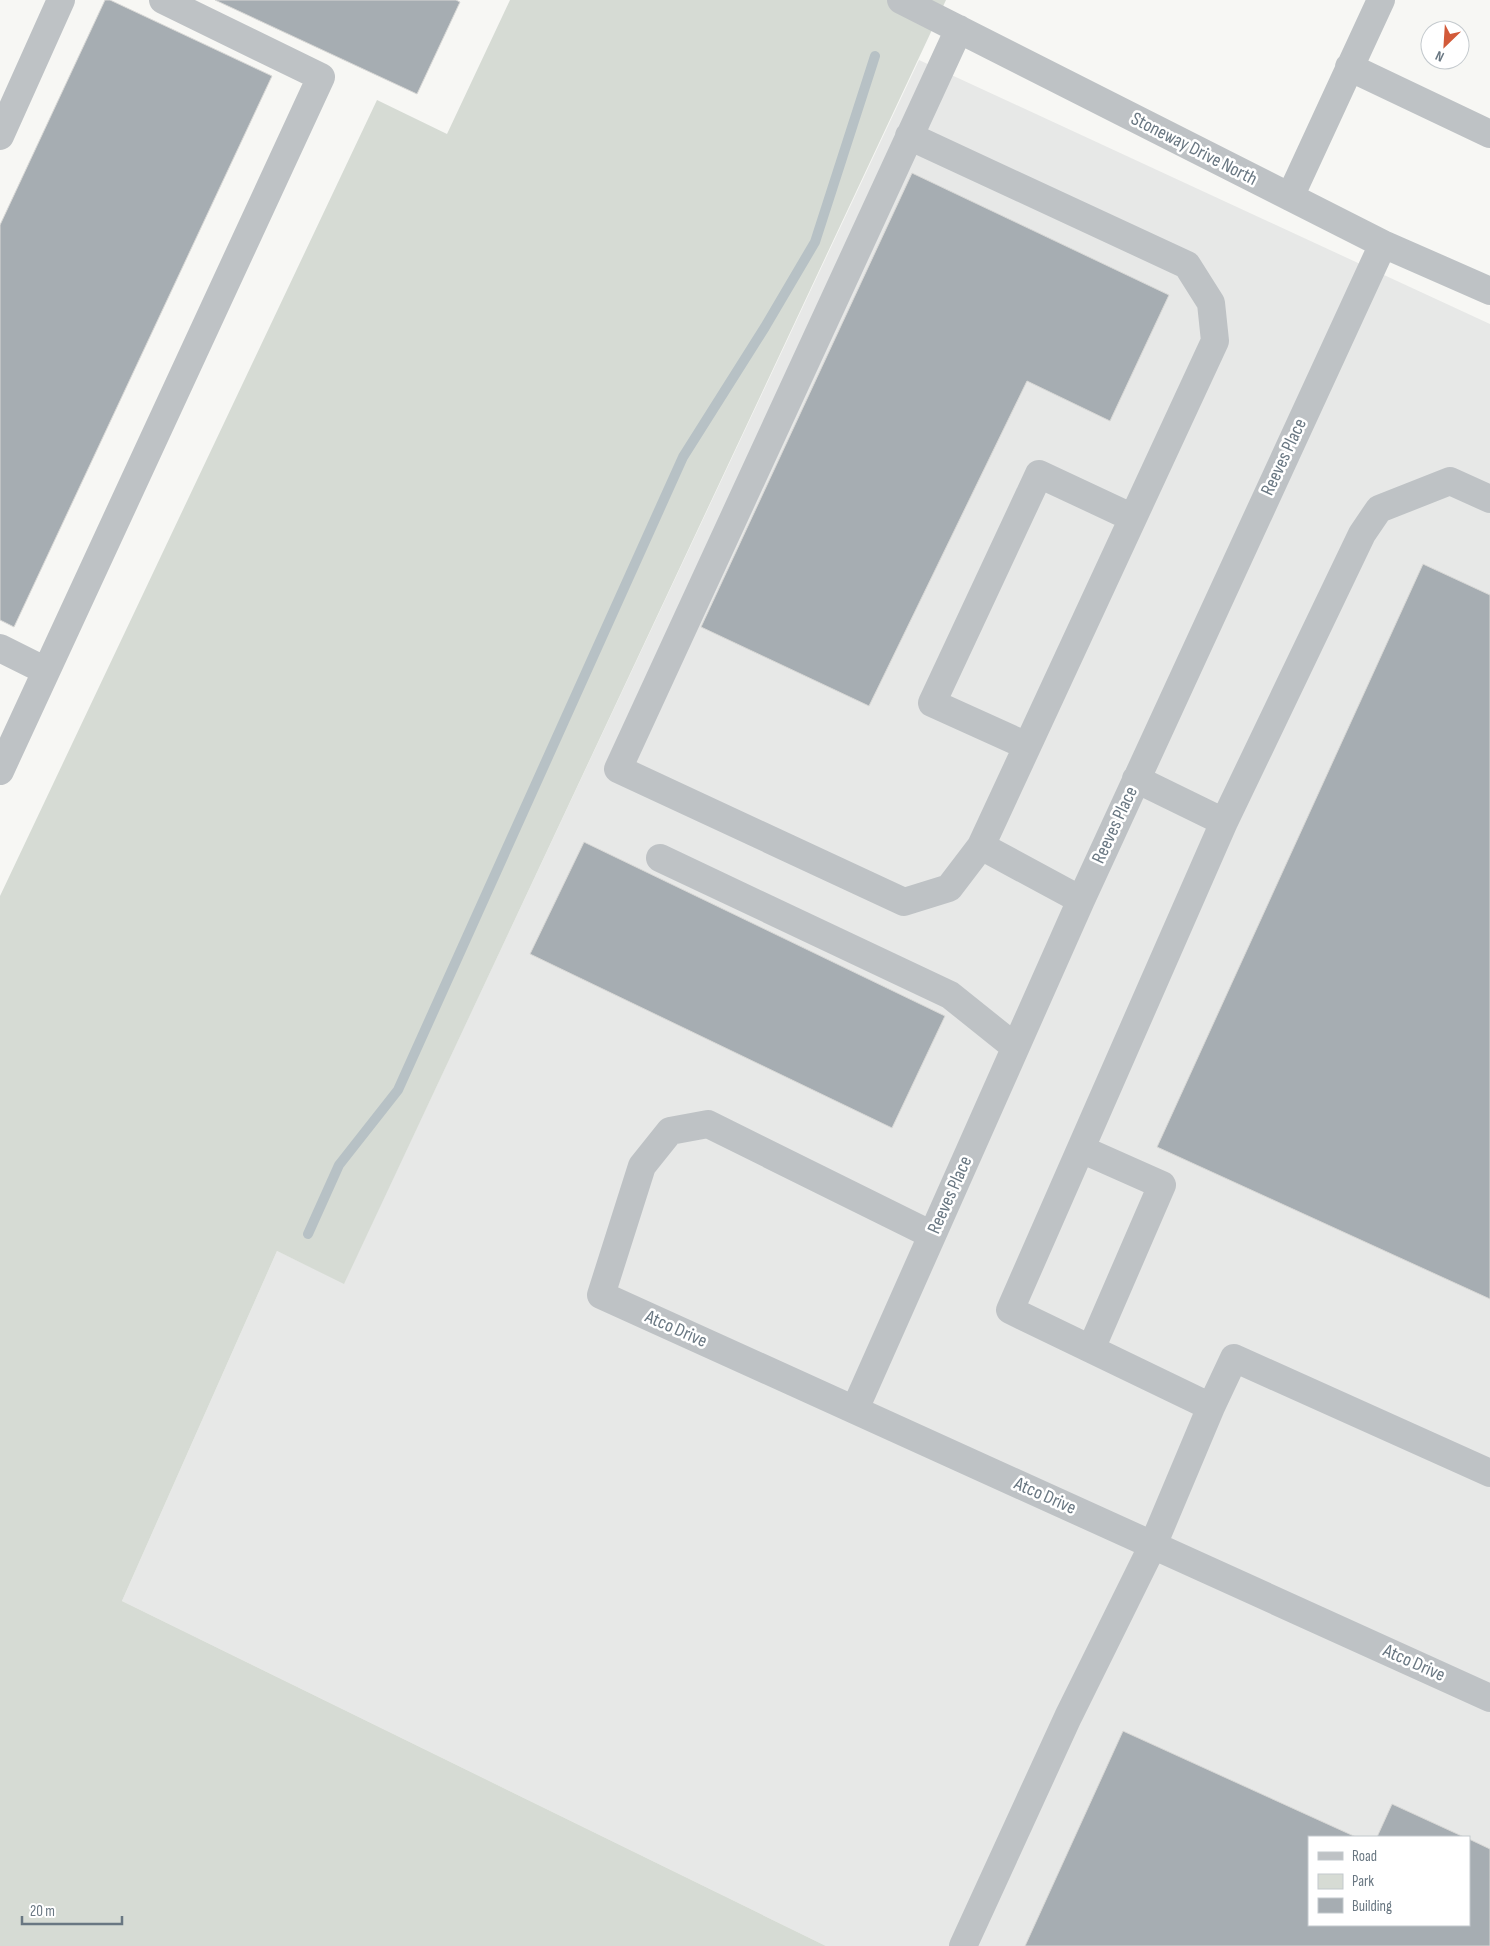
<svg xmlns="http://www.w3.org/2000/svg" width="1490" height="1946" font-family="'Sofia Sans Condensed',sans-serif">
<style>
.built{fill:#e7e8e7;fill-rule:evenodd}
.green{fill:#d6dbd4}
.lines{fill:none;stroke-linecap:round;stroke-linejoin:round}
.stream{stroke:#b7c1c5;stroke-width:10}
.building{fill:#a6adb2;stroke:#d8d8d6}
.minor{stroke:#bec2c5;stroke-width:28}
.labels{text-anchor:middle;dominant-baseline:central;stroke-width:5;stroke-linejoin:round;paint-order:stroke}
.street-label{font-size:19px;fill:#697782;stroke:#fff}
</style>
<rect width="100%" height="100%" fill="#f7f7f4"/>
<path class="built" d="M 919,60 L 1490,324 L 1490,1946 L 826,1946 L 122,1601 L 277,1251 L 344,1283 ZM 1309,1837 L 1469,1837 L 1469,1925 L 1309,1925 Z"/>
<path class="green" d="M 510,0 L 946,0 L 344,1284 L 277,1251 L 122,1601 L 826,1946 L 0,1946 L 0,896 L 377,100 L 447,134 Z"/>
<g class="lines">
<path class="stream" d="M 308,1234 L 339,1165 L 398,1090 L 683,457 L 765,327 L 815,242 L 875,56"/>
</g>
<path class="building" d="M 105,0 L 110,0 L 272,76 L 14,627 L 0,620 L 0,225 Z
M 215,0 L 456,0 L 460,2 L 417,94 Z
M 912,173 L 1169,295 L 1110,421 L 1027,381 L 869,706 L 701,627 Z
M 1423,564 L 1490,595 L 1490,1299 L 1157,1147 Z
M 584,842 L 945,1016 L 892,1128 L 530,954 Z
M 1123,1731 L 1356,1837 L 1309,1837 L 1309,1925 L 1469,1925 L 1469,1839 L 1490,1849 L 1490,1946 L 1025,1946 Z
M 1392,1804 L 1464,1837 L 1377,1837 Z"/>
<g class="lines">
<path class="minor" d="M 901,0 L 1383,244 L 1490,291
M 959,29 L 618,769 L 904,902 L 949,888 L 981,846 L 1081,900
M 1349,67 L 1490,134
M 0,136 L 61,0
M 909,136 L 1187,265 L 1211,303 L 1215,341 L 981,846
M 1290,197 L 1381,0
M 0,648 L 46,671
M 1027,746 L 932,703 L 1039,474 L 1133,518
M 0,771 L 321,77 L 163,0
M 1136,779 L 1224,822 L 1362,534 L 1379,509 L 1450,481 L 1490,499
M 660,858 L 950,995 L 1015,1047
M 1081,1149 L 1162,1185 L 1091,1349
M 932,1235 L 708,1124 L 670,1131 L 642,1166 L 601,1295 L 1490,1698
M 1211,1407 L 1234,1358 L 1490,1473
M 855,1409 L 1081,900 L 1383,244
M 963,1946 L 1068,1717 L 1153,1545 L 1211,1407 L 1010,1310 L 1224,822"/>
</g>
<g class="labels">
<g class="street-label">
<text transform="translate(1194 149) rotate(27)">Stoneway Drive North</text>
<text transform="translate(1284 457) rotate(-65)">Reeves Place</text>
<text transform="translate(1115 825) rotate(-65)">Reeves Place</text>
<text transform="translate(950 1195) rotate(-66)">Reeves Place</text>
<text transform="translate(676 1329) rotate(24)">Atco Drive</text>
<text transform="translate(1045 1496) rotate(24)">Atco Drive</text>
<text transform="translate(1414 1663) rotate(24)">Atco Drive</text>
</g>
</g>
<rect x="1308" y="1836" width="162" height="90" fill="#ffffff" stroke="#c3c9cd"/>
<rect x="1318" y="1852" width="25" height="8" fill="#bec2c5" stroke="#c3c9cd"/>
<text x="1352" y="1861" font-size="15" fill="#697782">Road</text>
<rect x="1318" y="1874" width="25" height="15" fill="#d6dbd4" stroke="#c3c9cd"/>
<text x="1352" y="1886" font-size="15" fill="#697782">Park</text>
<rect x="1318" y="1898" width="25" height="15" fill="#a6adb2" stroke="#c3c9cd"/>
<text x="1352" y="1911" font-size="15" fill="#697782">Building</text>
<g transform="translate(1445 45) rotate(205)"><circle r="24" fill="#ffffff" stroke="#c3c9cd"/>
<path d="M0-4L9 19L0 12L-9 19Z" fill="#d25a39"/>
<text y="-8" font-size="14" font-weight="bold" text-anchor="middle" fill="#697782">N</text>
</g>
<path d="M22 1916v8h100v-8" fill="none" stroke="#697782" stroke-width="2.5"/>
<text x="30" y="1916" font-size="15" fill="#697782" stroke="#ffffff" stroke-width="4" paint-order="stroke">20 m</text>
</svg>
